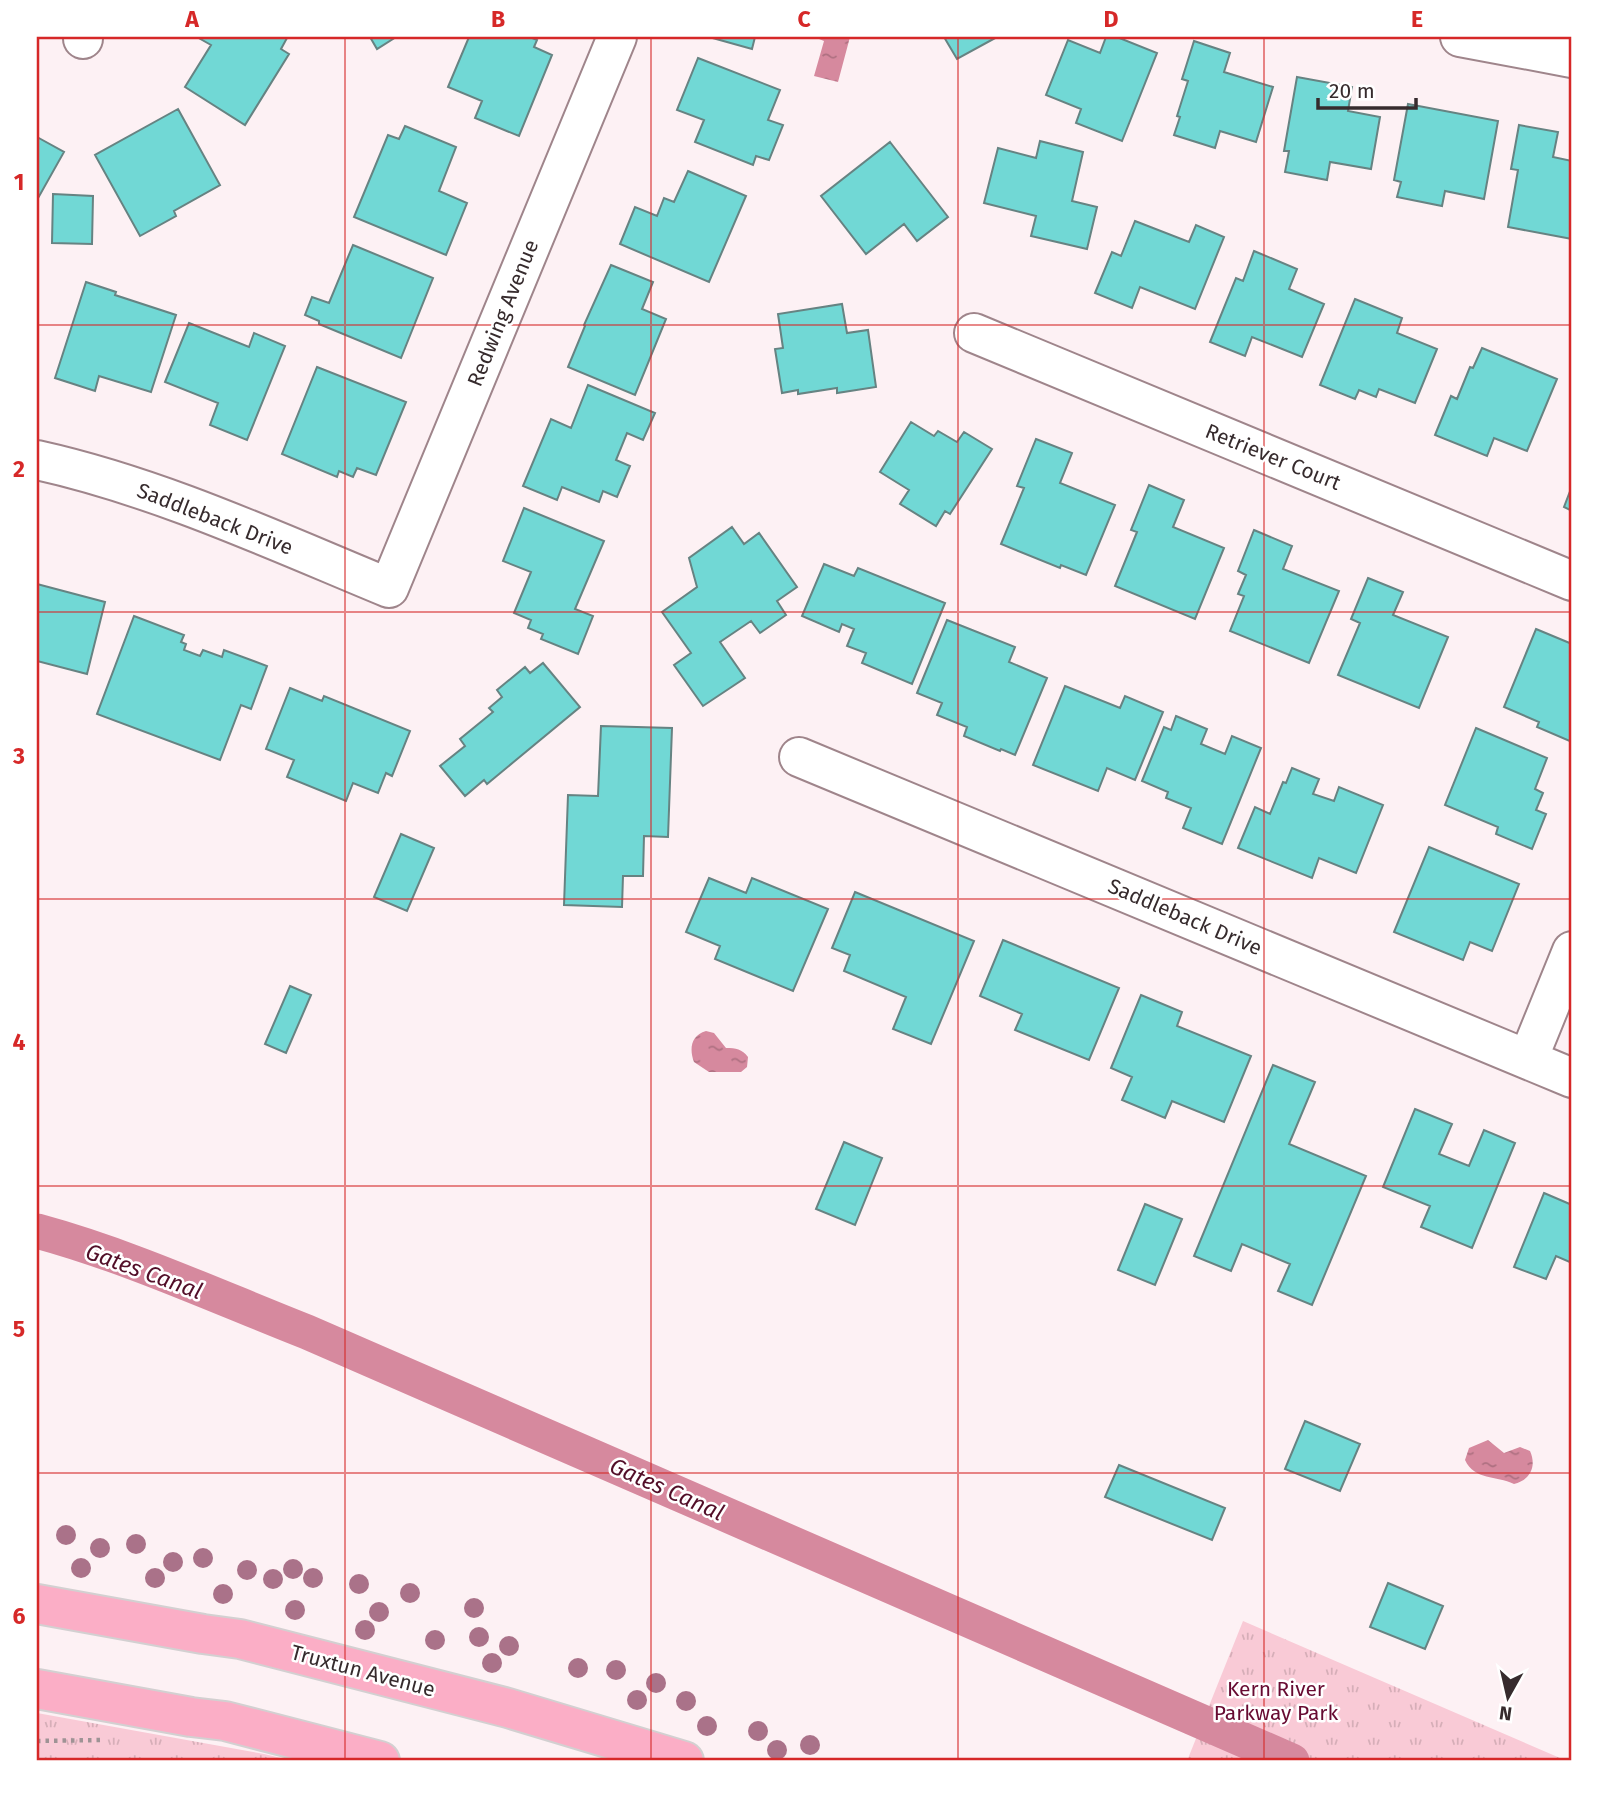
<svg xmlns="http://www.w3.org/2000/svg" width="1609" height="1798" font-family="'Fira Sans',sans-serif">
<style>
.park{fill:url(#park-tufts)}
.water{fill:url(#water-ripples)}
.lines{fill:none;stroke-linecap:round;stroke-linejoin:round}
.canal{stroke:#d6899e;stroke-width:35}
.building{fill:#71d8d5;stroke:#668382;stroke-width:2}
.minor-casing{stroke:#9f858b;stroke-width:42}
.major-casing{stroke:#d3d0d1;stroke-width:42}
.path{stroke:#9e9395;stroke-width:4.5;stroke-dasharray:3.5 5;stroke-linecap:butt}
.minor{stroke:#fff;stroke-width:38}
.major{stroke:#fbaec6;stroke-width:38}
.tree{fill:#aa7289}
.grid{fill:none;stroke:#d62828;stroke-width:2;stroke-opacity:0.55}
.labels{text-anchor:middle;dominant-baseline:central;stroke-width:5;stroke-linejoin:round;paint-order:stroke}
.street-label{font-size:21px;fill:#362b2d;stroke:#fff}
.park-label{font-size:21px;fill:#670b32;stroke:#fff}
.water-label{font-size:23px;font-style:italic;fill:#520e28;stroke:#fff}
.neatline{fill:none;stroke:#d62828;stroke-width:2.5}
.grid-label{font-size:23px;text-anchor:middle;font-weight:bold;fill:#d62828}
</style>
<defs>
<pattern id="park-tufts" width="24" height="20" patternUnits="userSpaceOnUse" patternTransform="scale(1.75)"><rect width="24" height="20" fill="#f9cad6"/><path d="M3 7l-1-3M5 7V3M7 7l1-3M15 17l-1-3M17 17v-4M19 17l1-3" fill="none" stroke="#d6aeb8"/></pattern>
<pattern id="water-ripples" width="26" height="14" patternUnits="userSpaceOnUse" patternTransform="scale(1.75)"><rect width="26" height="14" fill="#d6899e"/><path d="M2 4q2-2 4 0t4 0M15 11q2-2 4 0t4 0" fill="none" stroke="#ae7081"/></pattern>
</defs>
<rect width="100%" height="100%" fill="#fdf1f4"/>
<path class="park" d="M 1243,1621 L 1567,1761 L 1187,1761 Z
M 37,1713 L 264,1754 L 294,1761 L 37,1761 Z"/>
<path class="water" d="M 850,37 L 838,82 L 814,76 L 824,41 L 814,37 Z
M 706,1031 L 714,1033 L 726,1048 C 736,1048 742,1049 748,1057 L 747,1067 L 741,1072 L 709,1072 L 694,1062 C 689,1049 691,1035 706,1031 Z
M 1488,1440 L 1504,1453 L 1520,1447 L 1530,1451 C 1537,1467 1530,1480 1514,1484 C 1496,1475 1475,1481 1465,1460 L 1469,1448 Z"/>
<g class="lines">
<path class="canal" d="M 37,1231 C 129,1256 218,1297 307,1332 L 1292,1761"/>
</g>
<path class="building" d="M 197,37 L 287,38 L 281,49 L 289,54 L 245,125 L 185,87 L 211,45 Z
M 370,37 L 396,37 L 377,49 Z
M 469,37 L 530,37 L 537,40 L 534,47 L 552,55 L 519,136 L 475,118 L 482,101 L 448,87 Z
M 709,37 L 755,37 L 752,49 Z
M 944,37 L 997,37 L 957,59 Z
M 1106,37 L 1117,37 L 1157,53 L 1122,141 L 1076,123 L 1081,109 L 1046,95 L 1068,40 L 1100,53 Z
M 1194,41 L 1230,53 L 1224,72 L 1273,87 L 1256,142 L 1220,131 L 1215,148 L 1174,135 L 1180,117 L 1177,116 L 1188,81 L 1182,79 Z
M 698,58 L 780,90 L 768,120 L 783,125 L 769,160 L 756,156 L 753,165 L 695,142 L 704,120 L 677,110 Z
M 1297,77 L 1352,87 L 1348,111 L 1380,117 L 1371,169 L 1330,162 L 1327,180 L 1285,172 L 1289,151 L 1284,151 Z
M 1408,104 L 1498,121 L 1484,199 L 1445,191 L 1442,206 L 1397,197 L 1401,182 L 1394,180 Z
M 178,109 L 220,185 L 174,211 L 176,216 L 140,236 L 95,155 Z
M 1519,125 L 1558,132 L 1553,157 L 1572,161 L 1572,239 L 1508,227 L 1518,170 L 1511,169 Z
M 405,126 L 456,147 L 439,191 L 467,203 L 446,255 L 354,217 L 388,135 L 399,139 Z
M 37,137 L 64,152 L 37,200 Z
M 1040,141 L 1083,152 L 1072,201 L 1097,207 L 1087,249 L 1031,236 L 1036,216 L 984,203 L 998,148 L 1036,158 Z
M 890,142 L 948,217 L 917,241 L 904,224 L 866,254 L 821,196 Z
M 688,171 L 746,196 L 709,282 L 620,244 L 635,207 L 657,216 L 664,198 L 674,202 Z
M 53,194 L 93,196 L 92,244 L 52,243 Z
M 1135,221 L 1189,242 L 1196,225 L 1224,237 L 1195,309 L 1140,287 L 1132,308 L 1095,293 L 1112,252 L 1121,256 Z
M 353,245 L 433,278 L 401,358 L 319,324 L 319,321 L 305,315 L 312,297 L 329,303 Z
M 1254,251 L 1297,269 L 1289,289 L 1324,304 L 1302,357 L 1252,337 L 1245,356 L 1210,342 L 1236,278 L 1243,281 Z
M 611,265 L 653,282 L 642,309 L 666,319 L 635,395 L 568,367 L 585,326 L 584,325 Z
M 86,282 L 116,292 L 115,295 L 176,315 L 151,392 L 99,376 L 95,391 L 55,378 Z
M 1355,299 L 1402,318 L 1397,333 L 1437,349 L 1415,403 L 1379,389 L 1376,397 L 1359,390 L 1355,399 L 1320,385 Z
M 842,304 L 847,333 L 868,330 L 876,387 L 837,393 L 837,388 L 798,394 L 798,390 L 782,393 L 775,349 L 783,348 L 778,314 Z
M 189,323 L 249,347 L 254,333 L 285,346 L 247,440 L 210,425 L 218,403 L 165,382 Z
M 1482,348 L 1557,379 L 1527,451 L 1494,438 L 1487,456 L 1435,435 L 1451,396 L 1457,399 L 1470,367 L 1473,368 Z
M 317,367 L 406,402 L 376,475 L 357,468 L 353,477 L 339,471 L 337,477 L 282,454 Z
M 588,385 L 655,413 L 643,440 L 627,433 L 616,460 L 630,466 L 617,497 L 603,491 L 599,502 L 562,487 L 557,500 L 523,486 L 551,419 L 571,428 Z
M 911,422 L 934,436 L 938,431 L 957,442 L 964,432 L 992,449 L 950,514 L 945,511 L 936,526 L 900,504 L 909,490 L 880,472 Z
M 1036,439 L 1072,453 L 1060,483 L 1115,505 L 1086,575 L 1061,565 L 1060,568 L 1001,544 L 1024,488 L 1017,486 Z
M 1149,485 L 1184,500 L 1173,527 L 1224,548 L 1195,619 L 1115,586 L 1137,532 L 1131,530 Z
M 1572,486 L 1572,511 L 1564,507 Z
M 524,508 L 604,541 L 575,609 L 593,616 L 578,654 L 541,639 L 543,634 L 528,628 L 531,620 L 514,613 L 531,572 L 503,561 Z
M 732,527 L 744,544 L 759,533 L 797,587 L 777,601 L 786,615 L 760,633 L 751,621 L 720,642 L 745,678 L 703,706 L 674,665 L 691,653 L 662,612 L 697,587 L 689,558 Z
M 1254,530 L 1292,546 L 1283,569 L 1339,591 L 1309,663 L 1230,631 L 1244,596 L 1238,594 L 1246,575 L 1238,571 Z
M 824,564 L 854,576 L 858,568 L 945,603 L 912,684 L 862,663 L 866,653 L 847,646 L 854,629 L 842,624 L 839,632 L 802,616 Z
M 1368,578 L 1403,592 L 1393,615 L 1448,637 L 1419,708 L 1338,675 L 1360,623 L 1351,619 Z
M 37,584 L 105,602 L 87,674 L 37,661 Z
M 134,616 L 184,635 L 181,642 L 186,644 L 184,650 L 200,656 L 203,650 L 222,657 L 224,650 L 267,666 L 251,709 L 241,705 L 220,760 L 97,714 Z
M 947,620 L 1015,647 L 1009,662 L 1047,678 L 1015,755 L 1001,749 L 1000,751 L 964,736 L 967,727 L 937,715 L 942,703 L 917,693 Z
M 1536,629 L 1572,644 L 1572,742 L 1537,727 L 1539,722 L 1504,707 Z
M 543,663 L 580,707 L 487,784 L 484,780 L 465,796 L 440,766 L 465,746 L 460,739 L 493,712 L 489,708 L 502,697 L 497,690 L 525,667 L 530,673 Z
M 1065,686 L 1120,708 L 1125,696 L 1163,712 L 1135,780 L 1107,768 L 1098,791 L 1033,765 Z
M 290,688 L 322,701 L 324,696 L 410,731 L 392,776 L 386,773 L 378,793 L 353,783 L 346,801 L 287,777 L 294,760 L 266,749 Z
M 1176,716 L 1207,729 L 1201,744 L 1225,754 L 1232,736 L 1261,748 L 1222,844 L 1183,828 L 1191,808 L 1166,798 L 1168,792 L 1142,781 L 1164,727 L 1171,730 Z
M 601,726 L 672,728 L 668,837 L 644,836 L 643,876 L 623,876 L 622,907 L 564,905 L 568,795 L 598,796 Z
M 1476,728 L 1547,758 L 1535,789 L 1543,793 L 1536,810 L 1546,814 L 1532,849 L 1496,834 L 1498,827 L 1445,805 Z
M 1292,768 L 1319,779 L 1313,794 L 1334,801 L 1339,787 L 1383,805 L 1356,873 L 1319,858 L 1312,878 L 1238,848 L 1255,807 L 1270,814 L 1283,782 L 1286,783 Z
M 401,834 L 434,848 L 407,911 L 374,897 Z
M 1429,847 L 1519,884 L 1492,951 L 1470,942 L 1463,960 L 1394,932 Z
M 709,878 L 746,893 L 752,878 L 828,909 L 793,991 L 715,959 L 720,946 L 686,932 Z
M 855,892 L 974,941 L 931,1044 L 893,1029 L 906,997 L 844,971 L 850,955 L 832,948 Z
M 1003,940 L 1119,988 L 1089,1060 L 1015,1030 L 1022,1014 L 980,996 Z
M 290,986 L 311,995 L 286,1053 L 265,1044 Z
M 1141,995 L 1182,1012 L 1177,1026 L 1251,1056 L 1224,1122 L 1172,1101 L 1165,1118 L 1122,1100 L 1132,1077 L 1111,1068 Z
M 1273,1065 L 1315,1082 L 1289,1144 L 1366,1176 L 1312,1305 L 1278,1291 L 1290,1264 L 1242,1244 L 1231,1271 L 1194,1256 Z
M 1415,1109 L 1452,1124 L 1439,1154 L 1469,1166 L 1484,1130 L 1515,1143 L 1472,1248 L 1421,1227 L 1430,1206 L 1383,1187 Z
M 844,1142 L 882,1158 L 855,1225 L 816,1209 Z
M 1544,1193 L 1572,1205 L 1572,1263 L 1556,1256 L 1546,1279 L 1514,1267 Z
M 1145,1204 L 1182,1219 L 1155,1285 L 1118,1270 Z
M 1305,1421 L 1360,1444 L 1340,1491 L 1285,1469 Z
M 1119,1465 L 1225,1508 L 1212,1540 L 1105,1497 Z
M 1388,1583 L 1443,1606 L 1425,1649 L 1370,1627 Z"/>
<g class="lines">
<defs>
<path id="minor" d="M 1460,37 L 1572,58
M 83,39 L 83,37
M 974,333 L 1572,581
M 37,460 C 159,487 275,541 389,588 L 617,37
M 799,757 L 1572,1078
M 1528,1059 L 1572,951"/>
<path id="major" d="M 37,1604 L 203,1634 L 240,1639 L 508,1708 L 684,1761
M 37,1689 L 191,1717 L 225,1721 L 380,1761"/>
</defs>
<use href="#minor" class="minor-casing"/>
<use href="#major" class="major-casing"/>
<path class="path" d="M 37,1741 L 102,1740"/>
<use href="#minor" class="minor"/>
<use href="#major" class="major"/>
</g>
<g class="tree">
<circle cx="66" cy="1535" r="10"/>
<circle cx="136" cy="1544" r="10"/>
<circle cx="100" cy="1548" r="10"/>
<circle cx="203" cy="1558" r="10"/>
<circle cx="173" cy="1562" r="10"/>
<circle cx="81" cy="1568" r="10"/>
<circle cx="293" cy="1569" r="10"/>
<circle cx="247" cy="1570" r="10"/>
<circle cx="155" cy="1578" r="10"/>
<circle cx="313" cy="1578" r="10"/>
<circle cx="273" cy="1579" r="10"/>
<circle cx="359" cy="1584" r="10"/>
<circle cx="410" cy="1593" r="10"/>
<circle cx="223" cy="1594" r="10"/>
<circle cx="474" cy="1608" r="10"/>
<circle cx="295" cy="1610" r="10"/>
<circle cx="379" cy="1612" r="10"/>
<circle cx="365" cy="1630" r="10"/>
<circle cx="479" cy="1637" r="10"/>
<circle cx="435" cy="1640" r="10"/>
<circle cx="509" cy="1646" r="10"/>
<circle cx="492" cy="1663" r="10"/>
<circle cx="578" cy="1668" r="10"/>
<circle cx="616" cy="1670" r="10"/>
<circle cx="656" cy="1683" r="10"/>
<circle cx="637" cy="1700" r="10"/>
<circle cx="686" cy="1701" r="10"/>
<circle cx="707" cy="1726" r="10"/>
<circle cx="758" cy="1731" r="10"/>
<circle cx="810" cy="1745" r="10"/>
<circle cx="777" cy="1750" r="10"/>
</g>
<path class="grid" d="M 345,37 L 345,1761M 651,37 L 651,1761M 958,37 L 958,1761M 1264,37 L 1264,1761M 37,325 L 1572,325M 37,612 L 1572,612M 37,899 L 1572,899M 37,1186 L 1572,1186M 37,1473 L 1572,1473"/>
<g class="labels">
<g class="street-label">
<text transform="translate(503 313) rotate(-68)">Redwing Avenue</text>
<text transform="translate(1273 457) rotate(22)">Retriever Court</text>
<text transform="translate(215 519) rotate(21)">Saddleback Drive</text>
<text transform="translate(1185 917) rotate(23)">Saddleback Drive</text>
<text transform="translate(363 1671) rotate(15)">Truxtun Avenue</text>
</g>
<g class="park-label">
<text x="1276" y="1689">Kern River<tspan x="1276" dy="24">Parkway Park</tspan></text>
</g>
<g class="water-label">
<text transform="translate(144 1271) rotate(20)">Gates Canal</text>
<text transform="translate(667 1489) rotate(24)">Gates Canal</text>
</g>
</g>
<rect width="1609" height="1798" fill="none" stroke="#ffffff" stroke-width="77"/>
<g transform="translate(1508 1697) rotate(188)" stroke="#ffffff" stroke-width="5" paint-order="stroke">
<path d="M0-5L12 26L0 18L-12 26Z" fill="#362b2d"/>
<text y="-10" font-size="19" font-weight="bold" text-anchor="middle" fill="#362b2d">N</text>
</g>
<path d="M1318 98v10h98v-10" fill="none" stroke="#362b2d" stroke-width="3.5"/>
<text x="1329" y="98" font-size="21" fill="#362b2d" stroke="#ffffff" stroke-width="5" paint-order="stroke">20 m</text>
<rect x="38" y="38" width="1532" height="1721" class="neatline"/>
<g class="grid-label">
<text x="192" y="27">A</text>
<text x="498" y="27">B</text>
<text x="804" y="27">C</text>
<text x="1111" y="27">D</text>
<text x="1417" y="27">E</text>
<text x="19" y="190">1</text>
<text x="19" y="477">2</text>
<text x="19" y="764">3</text>
<text x="19" y="1050">4</text>
<text x="19" y="1337">5</text>
<text x="19" y="1624">6</text>
</g>
</svg>
